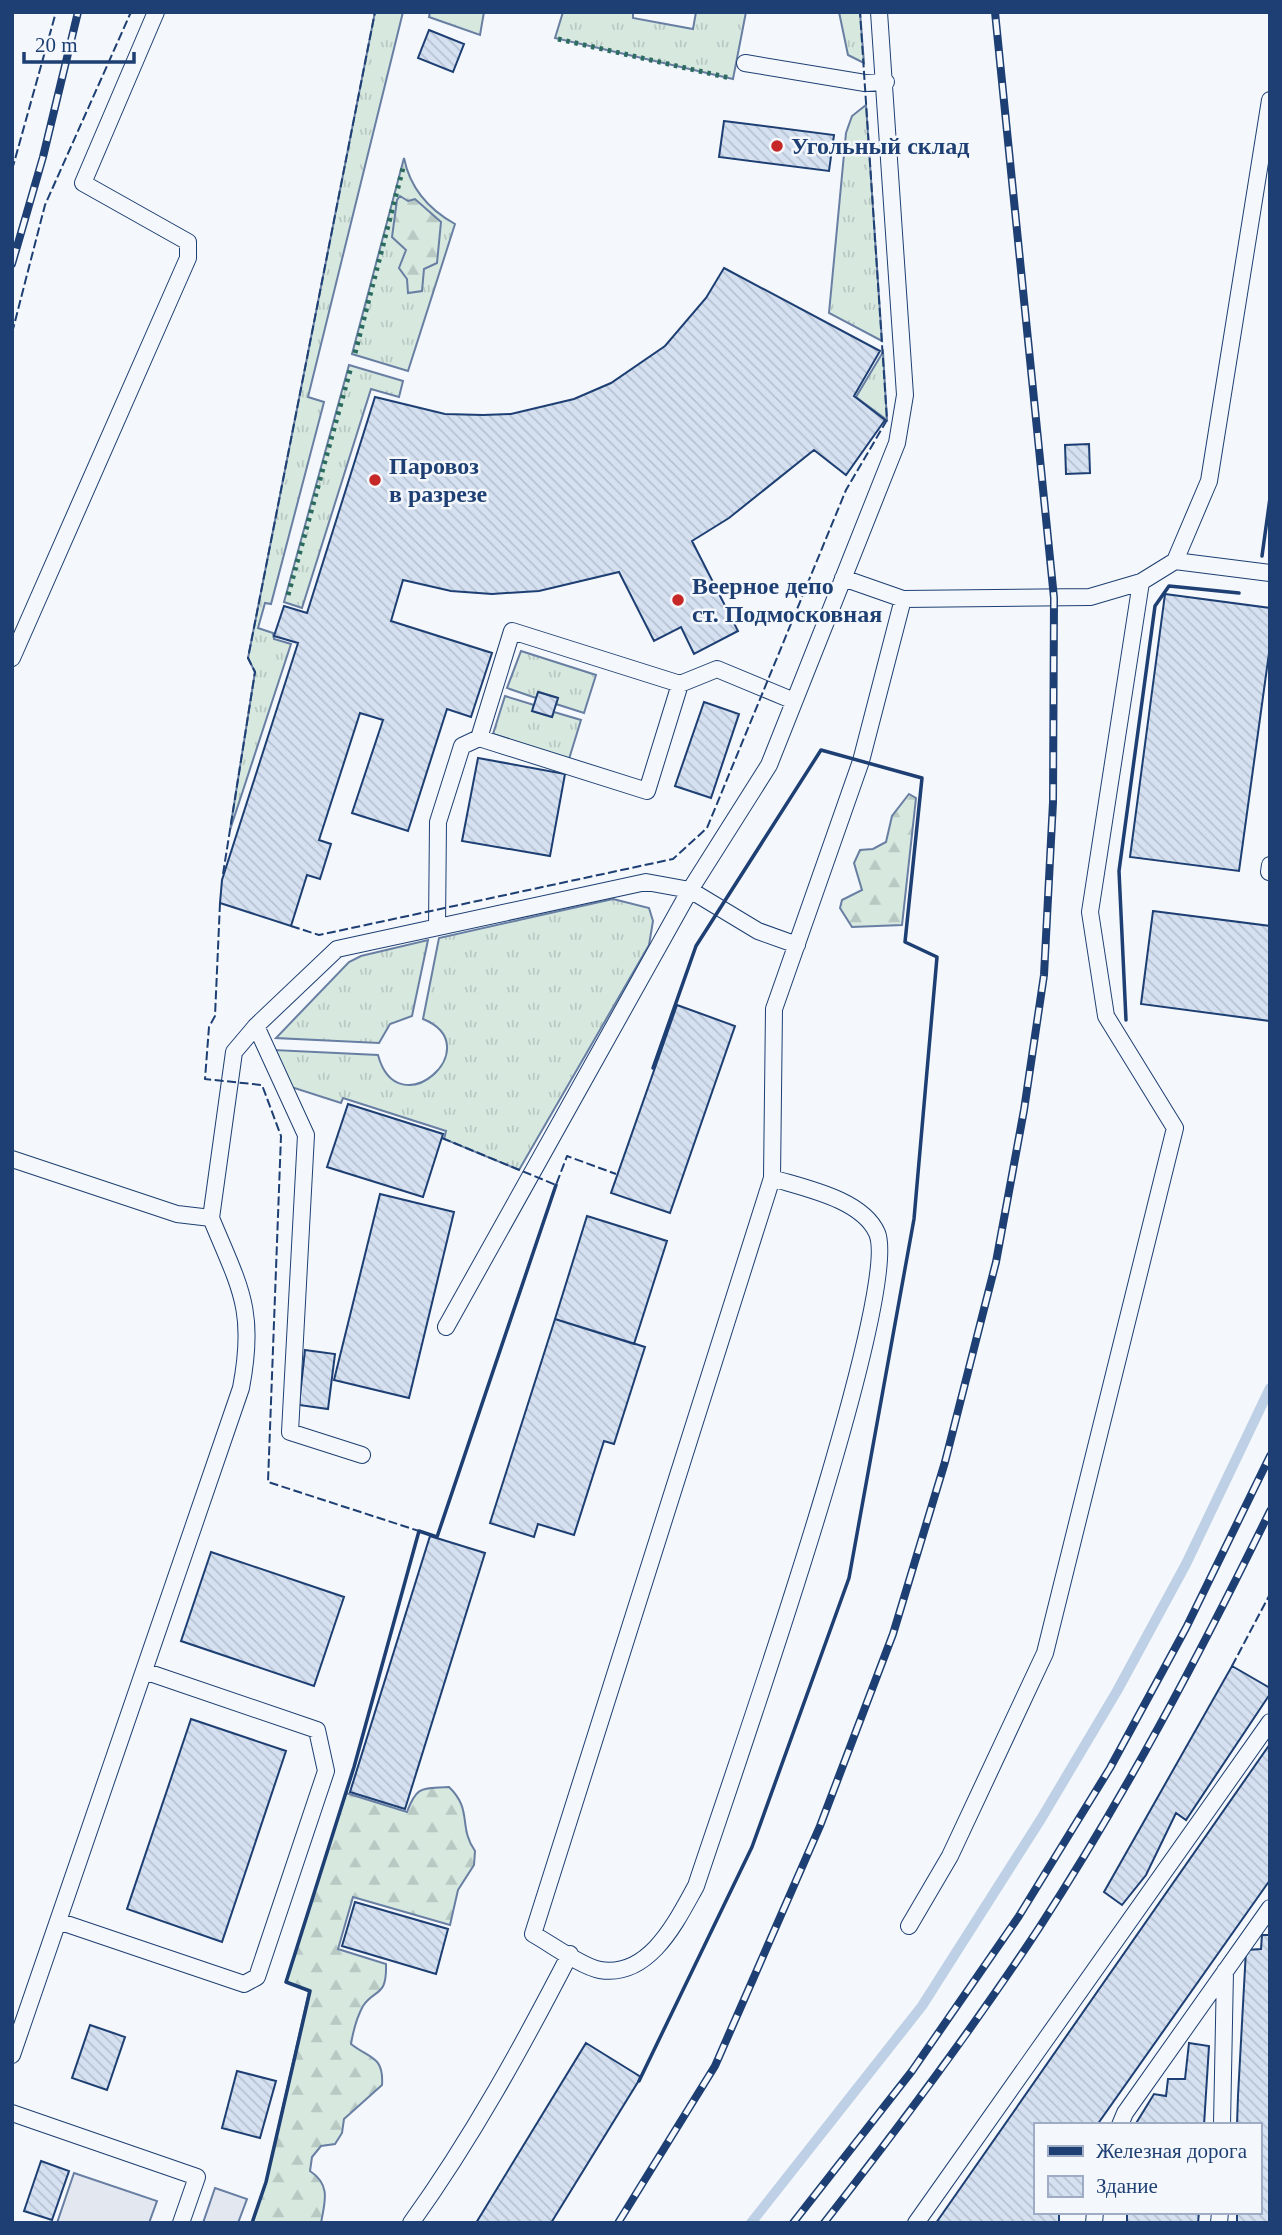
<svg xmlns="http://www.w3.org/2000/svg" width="1282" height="2235" font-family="Georgia,serif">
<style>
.grass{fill:url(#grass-tufts);stroke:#687fa3;stroke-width:2}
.forest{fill:url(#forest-firs);stroke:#687fa3;stroke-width:2}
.parking{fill:#e3e8f0;stroke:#687fa3;stroke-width:2}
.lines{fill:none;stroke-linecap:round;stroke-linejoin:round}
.stream{stroke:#bed0e5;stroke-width:10}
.building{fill:url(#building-back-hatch);stroke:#1d3f73;stroke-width:2}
.lane-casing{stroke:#1d3f73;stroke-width:18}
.lane{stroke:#f4f7fb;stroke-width:16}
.rail-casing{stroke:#1d3f73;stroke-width:8}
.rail{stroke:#f4f7fb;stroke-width:5;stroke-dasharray:16;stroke-linecap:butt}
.hedge{stroke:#2c6c60;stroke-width:5;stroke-dasharray:3.5 5;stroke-linecap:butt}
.fence{stroke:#1d3f73;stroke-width:2;stroke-dasharray:9 3.5;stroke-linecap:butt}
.wall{stroke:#1d3f73;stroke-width:3.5}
.poi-dot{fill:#c62828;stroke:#f4f7fb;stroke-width:2.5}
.labels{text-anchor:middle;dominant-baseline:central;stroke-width:5;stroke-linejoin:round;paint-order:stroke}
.poi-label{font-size:24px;font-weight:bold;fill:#1d3f73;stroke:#f4f7fb;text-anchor:start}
</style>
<defs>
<pattern id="grass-tufts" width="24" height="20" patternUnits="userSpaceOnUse" patternTransform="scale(1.75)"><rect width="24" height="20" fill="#d7e8df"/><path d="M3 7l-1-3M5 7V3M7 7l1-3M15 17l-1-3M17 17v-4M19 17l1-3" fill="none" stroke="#b8c8c3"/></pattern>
<pattern id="forest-firs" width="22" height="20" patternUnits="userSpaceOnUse" patternTransform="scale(1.75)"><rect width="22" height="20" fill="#d7e8df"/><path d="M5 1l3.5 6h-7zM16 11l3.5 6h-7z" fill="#b8c8c3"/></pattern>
<pattern id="building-back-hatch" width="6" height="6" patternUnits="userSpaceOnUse" patternTransform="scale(1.75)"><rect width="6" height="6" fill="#d5e0f0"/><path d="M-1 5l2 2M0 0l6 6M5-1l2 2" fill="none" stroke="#b6c1d1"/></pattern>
</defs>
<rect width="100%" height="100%" fill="#f4f7fb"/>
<path class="grass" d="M 375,12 L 403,12 L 308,397 L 324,402 L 271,604 L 265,603 L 258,628 L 273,633 L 274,639 L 291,644 L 230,830 L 255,672 L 248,658 Z
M 430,12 L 484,12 L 480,35 L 429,17 Z
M 563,12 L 633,12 L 633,18 L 693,29 L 696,12 L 746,12 L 733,79 L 555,38 Z
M 839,12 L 860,12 L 864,63 L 848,55 Z
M 866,105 L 882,341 L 829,313 L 846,133 L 852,116 Z
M 404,158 C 410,188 428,209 455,224 L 408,371 L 352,354 Z
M 883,352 L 887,420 L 856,397 Z
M 349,365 L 403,381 L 399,397 L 371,389 L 302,608 L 284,602 Z
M 521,651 L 596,675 L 584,713 L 556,704 L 558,698 L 539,692 L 536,698 L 507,688 Z
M 505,696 L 534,705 L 533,711 L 552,717 L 554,712 L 581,720 L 569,759 L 493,734 Z
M 613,899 L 649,908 L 653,921 L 649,945 L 519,1170 L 444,1139 L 446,1131 L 343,1098 L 341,1103 L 288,1086 L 274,1050 L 378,1055 C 398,1129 490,1046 423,1019 L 439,938 Z
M 428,940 L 412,1016 L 390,1024 L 379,1043 L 276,1038 L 349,962 L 361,956 Z"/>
<path class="forest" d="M 400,196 L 408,201 L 415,199 L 441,222 L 437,263 L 424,269 L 422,291 L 408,293 L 407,279 L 399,268 L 406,250 L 392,237 L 397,200 Z
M 909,794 L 916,798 L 902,925 L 852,927 L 840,908 L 842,900 L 862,890 L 854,863 L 860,850 L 873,849 L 886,842 L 892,816 Z
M 449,1787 C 473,1810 458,1827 475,1851 L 474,1865 L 458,1890 L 450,1925 L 353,1897 L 338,1949 L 386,1964 C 387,1998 375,1988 363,2006 C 357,2017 353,2032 351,2044 C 370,2059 384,2056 382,2085 L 344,2119 L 342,2133 L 335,2144 L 321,2146 L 312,2157 L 310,2171 C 331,2185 325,2201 321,2223 L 252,2223 L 266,2182 L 309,1991 L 286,1982 L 346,1793 L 407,1812 C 417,1785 422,1789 449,1787 Z"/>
<path class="parking" d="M 74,2173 L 157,2201 L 149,2223 L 57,2223 Z
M 215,2188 L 247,2199 L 238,2223 L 203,2223 Z"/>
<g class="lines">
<path class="stream" d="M 751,2223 L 922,2006 L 1041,1819 L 1117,1691 L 1186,1564 L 1270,1388"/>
</g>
<path class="building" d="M 429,30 L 464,44 L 453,72 L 418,58 Z
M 724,121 L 834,135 L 829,171 L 719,157 Z
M 724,268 L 880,351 L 854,396 L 885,420 L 846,475 L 814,450 L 729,518 L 692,541 L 738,631 L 694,654 L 681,627 L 654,641 L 619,572 L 539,591 L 492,594 L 451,591 L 403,580 L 391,621 L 492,653 L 471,717 L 447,709 L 408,831 L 352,813 L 383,720 L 360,713 L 319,840 L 331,844 L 320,879 L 307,875 L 291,926 L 220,903 L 222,880 L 298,643 L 274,636 L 284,606 L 307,613 L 375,397 L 445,414 L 483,415 L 511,414 L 574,399 L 611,383 L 665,346 L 706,298 Z
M 1089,444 L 1090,473 L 1066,474 L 1065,445 Z
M 1165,594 L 1270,608 L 1270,646 L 1239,871 L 1130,857 Z
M 538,692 L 558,698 L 552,717 L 532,711 Z
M 704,702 L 739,714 L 711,798 L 675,786 Z
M 478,758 L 565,774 L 550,856 L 462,841 Z
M 1153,911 L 1270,926 L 1270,1021 L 1141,1004 Z
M 677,1005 L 735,1026 L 670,1213 L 611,1193 Z
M 348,1104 L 443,1134 L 423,1197 L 327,1167 Z
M 380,1194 L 454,1212 L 409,1398 L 334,1380 Z
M 587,1216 L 667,1241 L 634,1344 L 555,1319 Z
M 555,1319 L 645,1347 L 614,1444 L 604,1441 L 574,1535 L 538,1524 L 534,1537 L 490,1523 Z
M 305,1350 L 335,1354 L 328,1409 L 299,1405 Z
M 430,1536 L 485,1553 L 405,1809 L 350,1792 Z
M 211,1552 L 344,1597 L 314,1686 L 181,1641 Z
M 1232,1666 L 1270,1688 L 1270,1694 L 1186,1820 L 1176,1813 L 1146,1875 L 1122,1905 L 1104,1892 Z
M 191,1719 L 286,1751 L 222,1942 L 127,1909 Z
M 1270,1744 L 1270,1880 L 1097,2125 L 1035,2125 L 1035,2212 L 1059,2212 L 1059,2223 L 936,2223 Z
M 355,1902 L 448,1929 L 436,1974 L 342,1946 Z
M 1262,1935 L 1270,1935 L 1270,2223 L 1237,2223 L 1237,2212 L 1259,2212 L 1259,2125 L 1237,2125 L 1238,2096 L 1246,1950 L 1261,1949 Z
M 90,2025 L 125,2037 L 107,2090 L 72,2078 Z
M 586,2043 L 641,2077 L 551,2223 L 476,2223 Z
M 1189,2043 L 1209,2046 L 1204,2125 L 1135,2125 L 1154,2094 L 1166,2096 L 1168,2079 L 1185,2079 Z
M 237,2071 L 276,2081 L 260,2138 L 222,2128 Z
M 41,2161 L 69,2171 L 52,2220 L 24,2211 Z
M 1127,2212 L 1199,2212 L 1198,2223 L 1127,2223 Z"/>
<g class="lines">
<defs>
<path id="lane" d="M 745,63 L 865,83 L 886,82
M 1175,561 L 1270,573
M 843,578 L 903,599 L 1090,597 L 1141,582 L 1175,561 L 1209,481 L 1270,100
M 12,658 L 188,258 L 188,242 L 83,183 L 156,12
M 680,684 L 647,791 L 479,738 L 512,631 L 680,684 L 717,669 L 794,701
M 1269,872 L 1270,865
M 437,927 L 438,822 L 462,746 L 479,738
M 256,1026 L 306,1135 L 290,1432 L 362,1455
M 12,1159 L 177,1214 L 211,1218 L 234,1052 L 256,1026 L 337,949 L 646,882 L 690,890 L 758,931 L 797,945
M 772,1178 C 804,1188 862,1199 877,1233 C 903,1293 726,1794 696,1886 C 677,1920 650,1978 600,1970 C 582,1967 551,1944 533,1934 L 772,1178 L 774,1009 L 861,761 L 903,599
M 446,1327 L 690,890 L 769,765 L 897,443 L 905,395 L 879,12
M 58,1921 L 244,1984 L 257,1977 L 326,1771 L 317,1730 L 144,1671
M 909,1926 L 950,1856 L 1045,1653 L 1175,1128 L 1106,1016 L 1090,912 L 1141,582
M 12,2055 L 241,1388 C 256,1310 240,1288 211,1218
M 12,2113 L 197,2177 L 181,2223
M 1120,2125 L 1125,2113 L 1270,1908
M 1222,2125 L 1225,1971
M 411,2223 C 472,2138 522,2047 570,1954
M 916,2223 L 1270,1722
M 1094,2223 L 1095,2212
M 1219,2223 L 1220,2212"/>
</defs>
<use href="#lane" class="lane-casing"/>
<use href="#lane" class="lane"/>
<defs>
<path id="rail" d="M 12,264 L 43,157 L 78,12
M 618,2223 L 715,2066 L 820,1826 L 893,1634 L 945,1462 L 996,1262 L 1024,1110 L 1044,975 L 1053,802 L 1054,598 L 995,12
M 793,2223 L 912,2071 L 1019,1916 L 1110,1768 L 1186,1628 L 1270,1456
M 824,2223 C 899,2127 972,2030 1039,1928 C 1126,1794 1200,1654 1270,1511"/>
</defs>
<use href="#rail" class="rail-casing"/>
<use href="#rail" class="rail"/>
<path class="hedge" d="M 558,39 L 730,78
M 355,353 L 403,168
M 288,595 L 351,367"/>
<path class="fence" d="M 12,170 L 56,12
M 12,333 L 45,205 L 131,12
M 223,874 L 255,672 L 248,658 L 375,12
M 220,903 L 215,1016 L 209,1027 L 205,1079 L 262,1085 L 281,1136 L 268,1482 L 419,1531
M 291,926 L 319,935 L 673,859 L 707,828 L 846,490 L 887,420 L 860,12
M 442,1138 L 556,1185 L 567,1156 L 616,1174
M 1232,1666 L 1270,1594"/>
<path class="wall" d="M 1262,556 L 1270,498
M 1126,1020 L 1119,871 L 1155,606 L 1169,586 L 1239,593
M 639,2081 L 752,1847 L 849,1578 L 914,1219 L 937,957 L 905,942 L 922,778 L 821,750 L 696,946 L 653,1068
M 252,2223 L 266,2182 L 310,1991 L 286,1982 L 354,1767 L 419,1531 L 437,1537 L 556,1185"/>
</g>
<g class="poi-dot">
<circle cx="777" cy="146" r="7"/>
<circle cx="375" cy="480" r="7"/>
<circle cx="678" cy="600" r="7"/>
</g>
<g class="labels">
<g class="poi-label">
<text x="791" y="146">Угольный склад</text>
<text x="389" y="466">Паровоз<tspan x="389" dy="28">в разрезе</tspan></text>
<text x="692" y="586">Веерное депо<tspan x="692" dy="28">ст. Подмосковная</tspan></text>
</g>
</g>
<rect width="1282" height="2235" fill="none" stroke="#1d3f73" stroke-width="28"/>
<rect x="1034" y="2123" width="228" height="91" fill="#f4f7fb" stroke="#9eadc5" stroke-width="2"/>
<rect x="1048" y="2146" width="35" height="10" fill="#1d3f73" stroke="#9eadc5" stroke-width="2"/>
<text x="1096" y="2158" font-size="21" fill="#1d3f73">Железная дорога</text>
<rect x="1048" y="2176" width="35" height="21" fill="url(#building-back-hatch)" stroke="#9eadc5" stroke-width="2"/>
<text x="1096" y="2193" font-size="21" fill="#1d3f73">Здание</text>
<path d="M24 52v10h110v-10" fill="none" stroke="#1d3f73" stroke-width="3.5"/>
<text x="35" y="52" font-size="21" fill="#1d3f73" stroke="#f4f7fb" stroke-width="5" paint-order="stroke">20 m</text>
</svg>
